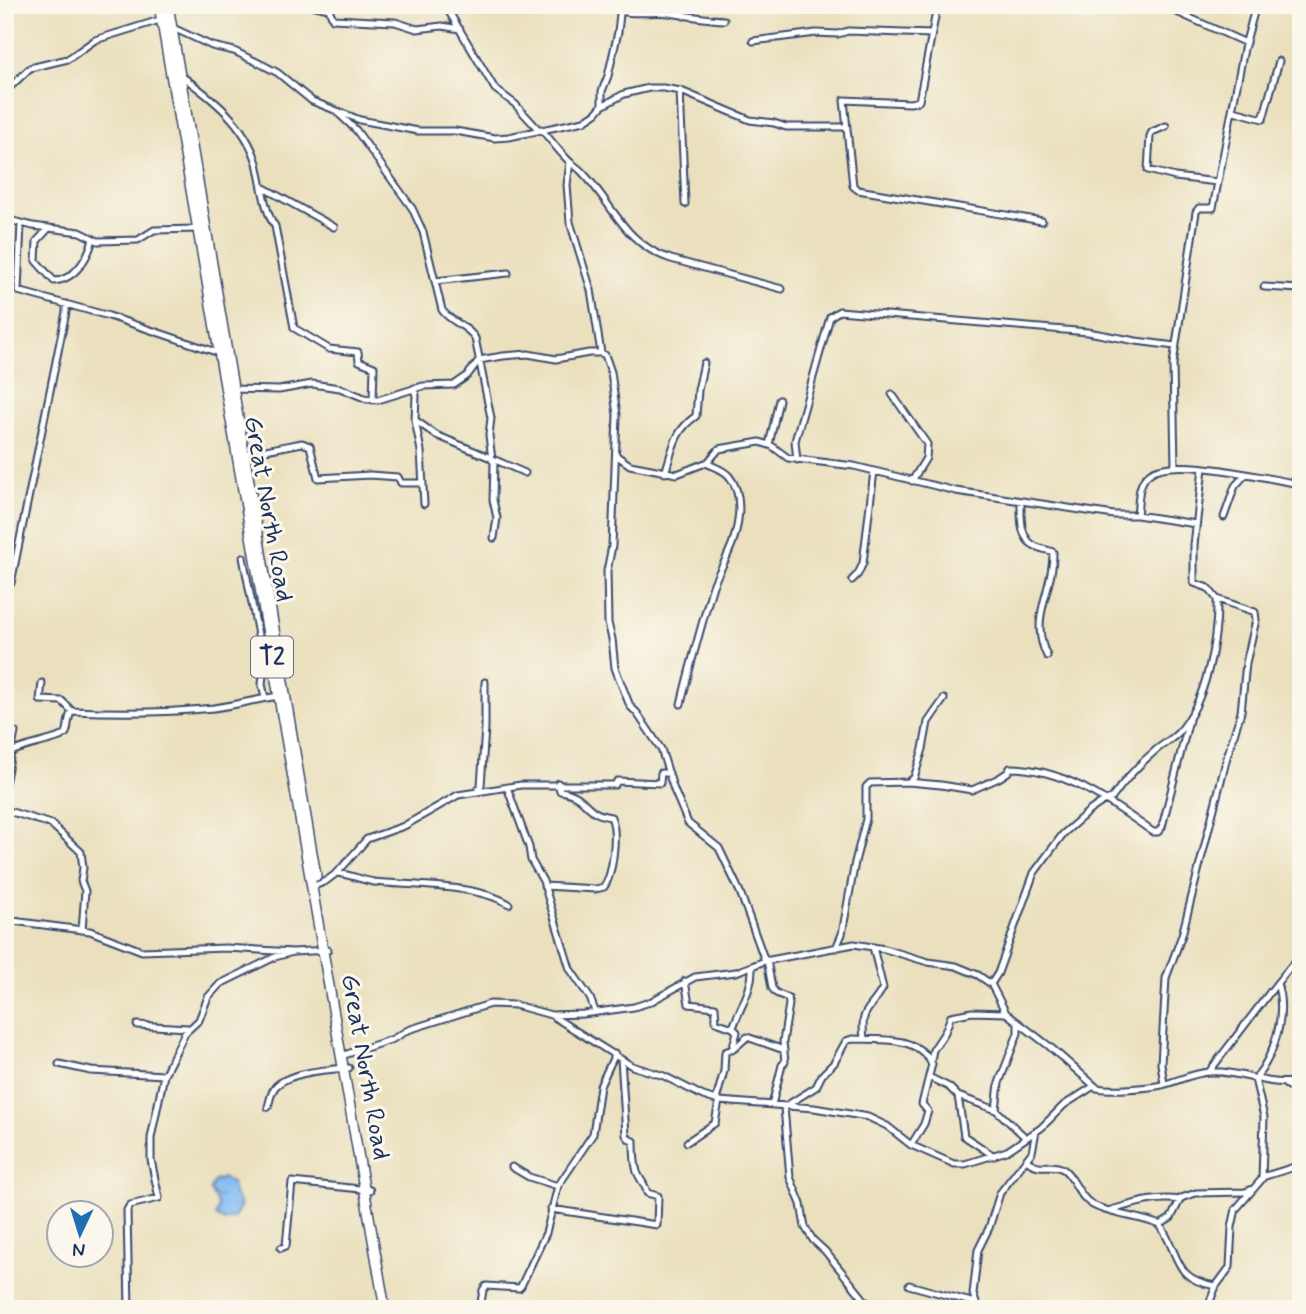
<svg xmlns="http://www.w3.org/2000/svg" width="1306" height="1314" font-family="Mynerve,sans-serif">
<style>
.water{fill:url(#water-ripples);stroke:#4e75a8;stroke-width:2}
.lines{fill:none;stroke-linecap:round;stroke-linejoin:round}
.minor-casing{stroke:#3a4a6c;stroke-width:9}
.highway-casing{stroke:#3a4a6c;stroke-width:12}
.minor{stroke:#fff;stroke-width:5}
.highway{stroke:#fff;stroke-width:9}
.labels{text-anchor:middle;dominant-baseline:central;stroke-width:6;stroke-linejoin:round;paint-order:stroke}
.shield{fill:#fbf7ec;stroke:#5e6b89;stroke-width:2}
.shield-label{font-size:24px;font-weight:bold;fill:#1b2f5e}
.street-label{font-size:26px;fill:#1b2f5e;stroke:#fbf7ec}
</style>
<defs>
<pattern id="water-ripples" width="26" height="14" patternUnits="userSpaceOnUse" patternTransform="scale(1.75)"><rect width="26" height="14" fill="#81bbf2"/><path d="M2 4q2-2 4 0t4 0M15 11q2-2 4 0t4 0" fill="none" stroke="#6998c7"/></pattern>
</defs>
<rect width="100%" height="100%" fill="#fbf7ec"/>
<filter id="ink" filterUnits="userSpaceOnUse"><feTurbulence type="fractalNoise" baseFrequency=".0143" numOctaves="2"/><feDisplacementMap in="SourceGraphic" scale="14" xChannelSelector="R" yChannelSelector="G"/><feConvolveMatrix kernelMatrix="1 2 1 2 8 2 1 2 1" color-interpolation-filters="sRGB"/></filter>
<filter id="wash" filterUnits="userSpaceOnUse"><feTurbulence type="fractalNoise" baseFrequency=".00686" numOctaves="4" result="noise"/><feDisplacementMap in="SourceGraphic" scale="28" xChannelSelector="R" yChannelSelector="G"/><feGaussianBlur stdDeviation="1.57" result="paint"/><feColorMatrix in="noise" values="0 0 0 0 0 0 0 0 0 0 0 0 0 0 0 0 0 1.4 0 .05"/><feComposite in="paint" operator="in"/></filter>
<g filter="url(#wash)">
<rect width="100%" height="100%" fill="#eae0be"/>
<path class="water" d="M 223,1178 L 232,1183 L 234,1194 L 241,1205 L 234,1218 L 224,1221 L 216,1216 L 218,1205 L 210,1190 L 214,1181 Z"/>
</g>
<g filter="url(#ink)">
<g class="lines">
<defs>
<path id="minor" d="M 64,5 L 81,5
M 311,5 L 329,9 L 333,19 L 395,22 L 417,29 L 442,26 L 460,29
M 445,5 L 495,89 L 515,104 L 538,129
M 683,5 L 684,16
M 927,5 L 936,12 L 919,101 L 910,103 L 844,100 L 853,186 L 858,190 L 1042,221
M 1161,5 L 1246,43
M 1281,5 L 1301,11
M 620,11 C 637,15 653,11 670,13 C 688,16 706,19 724,20
M 5,15 L 8,5
M 171,27 L 212,46 L 234,51 L 263,65 L 278,73 L 312,101 L 360,120 L 418,131 L 455,131 L 495,138 L 509,137 L 584,121 L 596,113 L 602,106 L 602,91 L 608,76 L 618,32 L 621,5
M 753,41 L 816,33 L 838,34 L 848,31 L 931,34
M 179,74 C 212,98 245,123 257,163 C 261,180 265,214 275,226 L 294,328 L 329,349 L 358,352 L 359,361 L 374,367 L 373,400
M 680,91 L 685,204
M 5,92 L 30,68 L 68,59 L 95,40 L 163,19
M 602,106 L 624,94 L 649,88 L 663,88 L 681,91 L 750,120 L 774,123 L 786,127 L 846,127
M 1234,111 L 1263,119 L 1279,61
M 339,114 L 356,130 L 412,208 L 423,232 L 442,310 C 451,323 466,324 475,338 L 491,418 L 489,435 L 492,460
M 1166,126 L 1152,132 L 1150,136 L 1148,170 L 1175,177 L 1217,182
M 541,129 C 550,139 557,149 566,158 C 571,164 578,167 583,173 C 614,205 624,244 671,259 L 782,289
M 570,162 L 567,185 L 570,222 L 591,290 L 601,353
M 264,188 L 334,227
M 5,219 L 33,226 L 80,232 L 98,241 L 138,240 L 154,230 L 198,229
M 21,223 L 18,291 L 109,316 L 219,353
M 49,228 L 37,241 L 36,261 L 54,281 C 75,280 88,258 93,239
M 435,281 L 508,273
M 1264,287 L 1301,289
M 414,388 L 416,396 L 415,420 L 436,435 L 491,458 L 494,462 L 493,500 L 497,518 L 494,538
M 232,389 L 279,390 L 312,384 L 340,388 L 367,399 L 378,400 L 423,386 L 454,385 L 467,376 L 479,360 L 503,356 L 528,354 L 556,359 L 589,353 L 601,353 L 605,355 L 611,372 L 617,415 L 612,546 L 607,571 L 608,623 L 612,639 L 615,668 L 630,706 L 637,713 L 661,749 L 674,790 L 688,823 L 719,848 L 740,892 L 765,961
M 892,394 L 927,444 L 926,458 L 912,481
M 415,420 L 421,451 L 424,504
M 769,445 L 779,400
M 245,454 L 302,443 L 310,446 L 318,478 L 370,475 L 398,477 L 401,483 L 423,483
M 617,456 L 630,465 L 677,474 L 708,462 L 719,449 L 760,442 L 772,446 L 788,458 L 854,466 L 956,491 L 1114,515 L 1137,515 L 1196,524
M 493,459 L 525,473
M 797,460 L 795,441 L 830,317 L 839,311 L 1088,332 L 1136,341 L 1175,346
M 1175,466 L 1173,364 L 1196,212 L 1199,208 L 1213,208 L 1244,49 L 1256,5
M 665,473 C 673,449 674,431 696,416 L 698,390 L 704,363
M 1021,501 C 1021,517 1019,540 1037,547 C 1042,549 1048,550 1053,552 C 1054,591 1028,617 1047,656
M 1137,515 C 1139,502 1137,483 1149,474 C 1172,454 1270,480 1301,484
M 1224,517 L 1235,486 L 1246,474
M 243,557 L 264,666 L 262,684 L 265,698
M 852,580 L 858,574 L 863,563 L 874,471
M 11,583 L 66,312 L 66,304
M 42,683 L 40,700 L 62,701 L 72,711 C 119,713 167,713 214,708 C 236,705 257,699 279,696
M 681,704 C 690,665 701,627 712,589 C 716,576 723,566 728,554 C 738,533 746,496 729,476 C 723,469 714,467 706,463
M 12,752 C 23,745 62,740 66,733 C 69,727 67,718 72,711
M 908,782 L 941,785 L 972,790 L 999,778 L 1008,772 L 1010,768 C 1064,768 1110,802 1153,832 L 1158,832 L 1162,827 L 1189,720
M 5,784 L 15,732
M 507,787 L 529,847 L 531,860 L 543,881 L 570,969 L 590,998 L 595,1011
M 478,790 L 481,786 L 485,728 L 485,682
M 5,810 L 51,824 L 81,852 L 83,868 L 81,881 L 85,891 L 82,930
M 336,873 C 349,874 361,880 374,882 C 412,886 476,884 509,904
M 544,886 L 596,889 L 604,887 C 613,874 618,832 611,817 C 582,813 589,795 560,791 L 558,783
M 312,887 L 326,881 L 338,872 L 367,839 L 404,826 L 458,795 L 521,785 L 615,785 L 617,781 L 660,783 L 661,773 L 669,773
M 5,920 L 90,931 L 142,951 L 226,948 L 293,952 L 328,950
M 836,948 L 842,934 L 855,862 L 866,819 L 866,787 L 870,783 L 908,782 L 914,778 L 923,749 L 928,722 L 944,699
M 767,960 L 772,988 L 776,993 L 788,998 L 789,1004 L 783,1042 L 785,1062 L 782,1065 L 772,1105
M 685,981 L 689,1004 L 715,1007 L 716,1022 L 733,1028
M 991,984 L 998,973 L 1034,873 L 1063,834 L 1089,811 L 1105,800 L 1112,798 C 1124,781 1139,764 1156,750 C 1163,744 1171,740 1178,733 C 1206,703 1218,639 1217,599
M 554,1017 L 632,1066 L 664,1076 L 703,1096 L 719,1101 L 814,1108 L 868,1117 L 887,1126 L 911,1145 L 954,1164 L 965,1164 L 1007,1151 L 1041,1128 L 1064,1105 L 1094,1086
M 137,1025 L 188,1028
M 864,1039 C 860,1007 869,1013 883,988 L 873,947
M 732,1050 L 737,1032 L 733,1028 C 740,1006 753,990 752,967
M 341,1056 L 393,1039 L 408,1030 L 490,1004 L 515,1005 L 551,1015 L 583,1014 L 634,1007 L 650,1002 L 695,977 L 736,972 L 765,961 L 854,944 L 885,949 L 928,962 L 956,966 L 978,975 L 991,984 L 1006,1013 L 1049,1046 L 1097,1088 C 1112,1091 1147,1088 1162,1085 C 1178,1081 1193,1073 1209,1072 C 1243,1070 1267,1088 1301,1081
M 931,1060 L 933,1050 L 945,1032 L 951,1016 L 972,1012 L 1006,1013
M 59,1064 L 91,1071 L 164,1075
M 1209,1072 L 1277,983
M 929,1077 L 949,1087 L 958,1096 L 996,1110 L 1025,1137
M 1164,1084 L 1161,1064 L 1166,978 L 1182,935 L 1227,757 L 1241,712 L 1246,663 L 1256,620 L 1255,612 L 1217,599 L 1208,588 L 1194,583 L 1194,545 L 1203,468
M 1285,1084 L 1301,1095
M 958,1096 L 964,1136 L 994,1156
M 716,1100 L 724,1071 L 725,1052 L 735,1048 L 747,1037 L 784,1050
M 268,1107 C 270,1100 271,1091 276,1086 C 290,1072 330,1069 349,1068
M 996,1110 L 999,1083 L 1018,1033 L 1018,1023
M 687,1142 L 715,1123 L 719,1101
M 1026,1160 C 1041,1172 1051,1162 1063,1169 C 1074,1176 1077,1195 1091,1204 C 1110,1215 1139,1216 1160,1225 C 1181,1256 1172,1279 1216,1286
M 512,1167 L 529,1177 L 558,1186
M 1262,1177 L 1301,1165
M 551,1209 L 657,1225 L 658,1196 L 647,1193 C 646,1185 640,1180 637,1172 C 634,1162 634,1152 634,1141 L 630,1140 L 626,1135 L 621,1059
M 1111,1210 C 1133,1204 1156,1196 1180,1200
M 1160,1225 L 1171,1218 L 1181,1198 L 1196,1193 L 1245,1192 L 1253,1189
M 281,1248 L 286,1246 L 292,1182 L 370,1190
M 909,1285 L 975,1303
M 129,1309 L 127,1210 L 130,1205 L 159,1198 L 151,1160 L 151,1138 L 164,1075 L 185,1033 L 199,1020 L 208,997 L 220,984 L 275,957 L 293,952
M 480,1309 L 483,1290 L 486,1286 L 519,1288 L 521,1286 L 546,1233 L 558,1186 L 593,1134 L 600,1086 L 615,1054
M 872,1309 L 825,1251 L 813,1240 L 805,1227 L 801,1204 L 790,1177 L 784,1107 L 816,1087 L 822,1075 L 834,1063 L 846,1041 L 852,1039 C 881,1040 917,1035 932,1064 L 922,1104 L 928,1111 L 924,1124 L 911,1145
M 978,1309 L 973,1294 L 978,1250 L 989,1228 L 1000,1193 L 1032,1152 L 1036,1131
M 1207,1309 L 1216,1286 L 1230,1267 L 1232,1227 L 1236,1209 L 1262,1179 L 1264,1117 L 1255,1079 C 1275,1054 1287,1015 1277,983 L 1301,954"/>
<path id="highway" d="M 159,5 L 385,1309
M 168,5 L 316,876"/>
</defs>
<use href="#minor" class="minor-casing"/>
<use href="#highway" class="highway-casing"/>
<use href="#minor" class="minor"/>
<use href="#highway" class="highway"/>
</g>
</g>
<g class="labels">
<rect class="shield" x="251" y="636.5" width="42" height="41" rx="5"/>
<g class="shield-label">
<text x="272" y="657">T2</text>
</g>
<g class="street-label">
<text transform="translate(268 509) rotate(80)">Great North Road</text>
<text transform="translate(365 1067) rotate(80)">Great North Road</text>
</g>
</g>
<rect width="1306" height="1314" fill="none" stroke="#fbf7ec" stroke-width="28"/>
<g transform="translate(80 1234) rotate(184)"><circle r="33" fill="#fbf7ec" stroke="#a1a7b3" stroke-width="2"/>
<path d="M0-5L12 26L0 18L-12 26Z" fill="#1f6fb2"/>
<text y="-10" font-size="19" font-weight="bold" text-anchor="middle" fill="#1b2f5e">N</text>
</g>
</svg>
